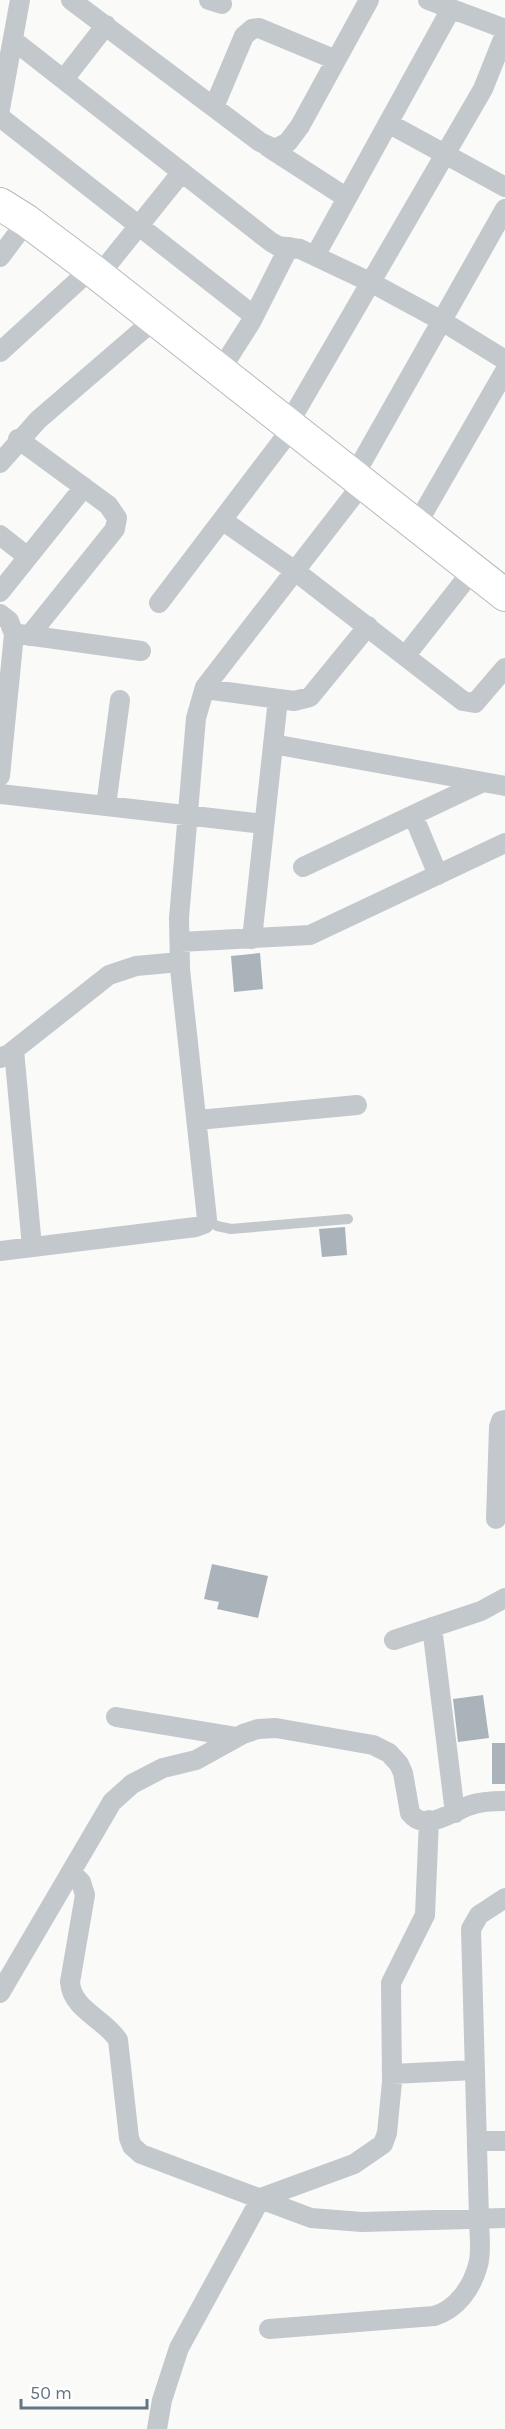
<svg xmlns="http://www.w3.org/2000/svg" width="505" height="2429" font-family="Karla,sans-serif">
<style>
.building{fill:#aab3b9}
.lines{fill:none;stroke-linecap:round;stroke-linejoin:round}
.primary-casing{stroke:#b5babe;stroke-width:34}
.lane{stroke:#c3c8cc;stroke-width:10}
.street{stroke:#c3c8cc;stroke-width:20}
.primary{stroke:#fff;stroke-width:32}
</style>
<rect width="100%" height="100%" fill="#fafaf8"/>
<path class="building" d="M 260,953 L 263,989 L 234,992 L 231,956 Z
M 345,1227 L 347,1255 L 322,1257 L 319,1229 Z
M 212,1564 L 268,1576 L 258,1618 L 217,1609 L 219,1602 L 204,1599 Z
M 483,1695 L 489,1738 L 458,1742 L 453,1699 Z
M 492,1743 L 505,1743 L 505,1784 L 492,1784 Z"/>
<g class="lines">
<defs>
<path id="primary" d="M 0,204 L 27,221 L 91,269 L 505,595"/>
</defs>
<use href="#primary" class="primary-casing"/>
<path class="lane" d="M 207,1219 L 217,1226 L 231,1229 L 348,1219"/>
<path class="street" d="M 71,0 L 260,142 L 275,149 L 288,142 L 300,126 L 369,0
M 209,0 L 222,4
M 428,0 L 505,29
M 13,40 L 271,242 L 278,246 L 300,249 L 372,283 L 442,321 L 505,360
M 64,79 L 106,25
M 214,107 L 244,36 L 252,29 L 259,28 L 336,60
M 0,109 L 20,0
M 0,117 L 254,316
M 388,123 L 505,187
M 268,147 L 347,198
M 315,256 L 451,9
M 0,257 L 27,221
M 104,269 L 182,172
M 0,352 L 91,269
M 225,363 L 251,322 L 289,247
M 293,416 L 483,89 L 505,34
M 18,439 L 108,505 L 117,518 L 115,529 L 29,636
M 0,463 L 38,420 L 154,320
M 359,467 L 505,209
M 421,517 L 505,371
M 222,520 L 295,571 L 463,701 L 475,703 L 505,668
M 0,535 L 28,557
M 0,592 L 84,487
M 159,603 L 292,428
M 0,614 L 9,621 L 14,634 L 0,776
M 19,634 L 141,651
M 406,655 L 473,570
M 205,689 L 294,701 L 310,697 L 368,626
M 273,744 L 505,786
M 0,794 L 264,824
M 106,806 L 120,700
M 413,815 L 438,875
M 303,867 L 481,783
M 252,939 L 278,699
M 180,942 L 310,935 L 505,843
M 14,1050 L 32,1247
M 0,1058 L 9,1054 L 109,975 L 136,966 L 180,962
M 198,1120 L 357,1105
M 0,1251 L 196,1227 L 204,1224 L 207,1219 L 180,969 L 179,918 L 196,718 L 205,687 L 363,483
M 496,1519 L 499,1427 L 501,1421 L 505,1420
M 432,1627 L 455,1813
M 394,1640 L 481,1611 L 505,1598
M 116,1717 L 237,1737
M 71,1872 L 81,1882 L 85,1895 L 70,1982 C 72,2010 104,2018 118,2040 L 129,2138 L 132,2146 L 141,2154 L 311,2218 L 362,2222 L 505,2218
M 0,1993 L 112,1802 L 132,1784 L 163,1768 L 196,1760 L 243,1734 L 258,1729 L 276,1728 L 373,1745 L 389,1753 L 399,1764 L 403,1773 L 410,1813 C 426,1834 453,1810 471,1805 C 482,1801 494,1801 505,1801
M 392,2074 L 475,2070
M 477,2141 L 505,2141
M 269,2329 L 434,2316 C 456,2310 472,2288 478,2265 C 482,2252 479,2233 479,2218 L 471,1929 L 479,1915 L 505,1898
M 157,2429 L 162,2400 L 179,2348 L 261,2198 L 354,2164 L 383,2144 L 387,2133 L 392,2082 L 391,1983 L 425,1915 L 429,1820"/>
<use href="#primary" class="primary"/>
</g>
<path d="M21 2399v9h126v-9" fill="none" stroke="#657683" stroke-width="3"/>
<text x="30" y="2399" font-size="18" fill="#657683" stroke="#ffffff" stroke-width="4.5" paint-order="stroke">50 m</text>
</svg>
